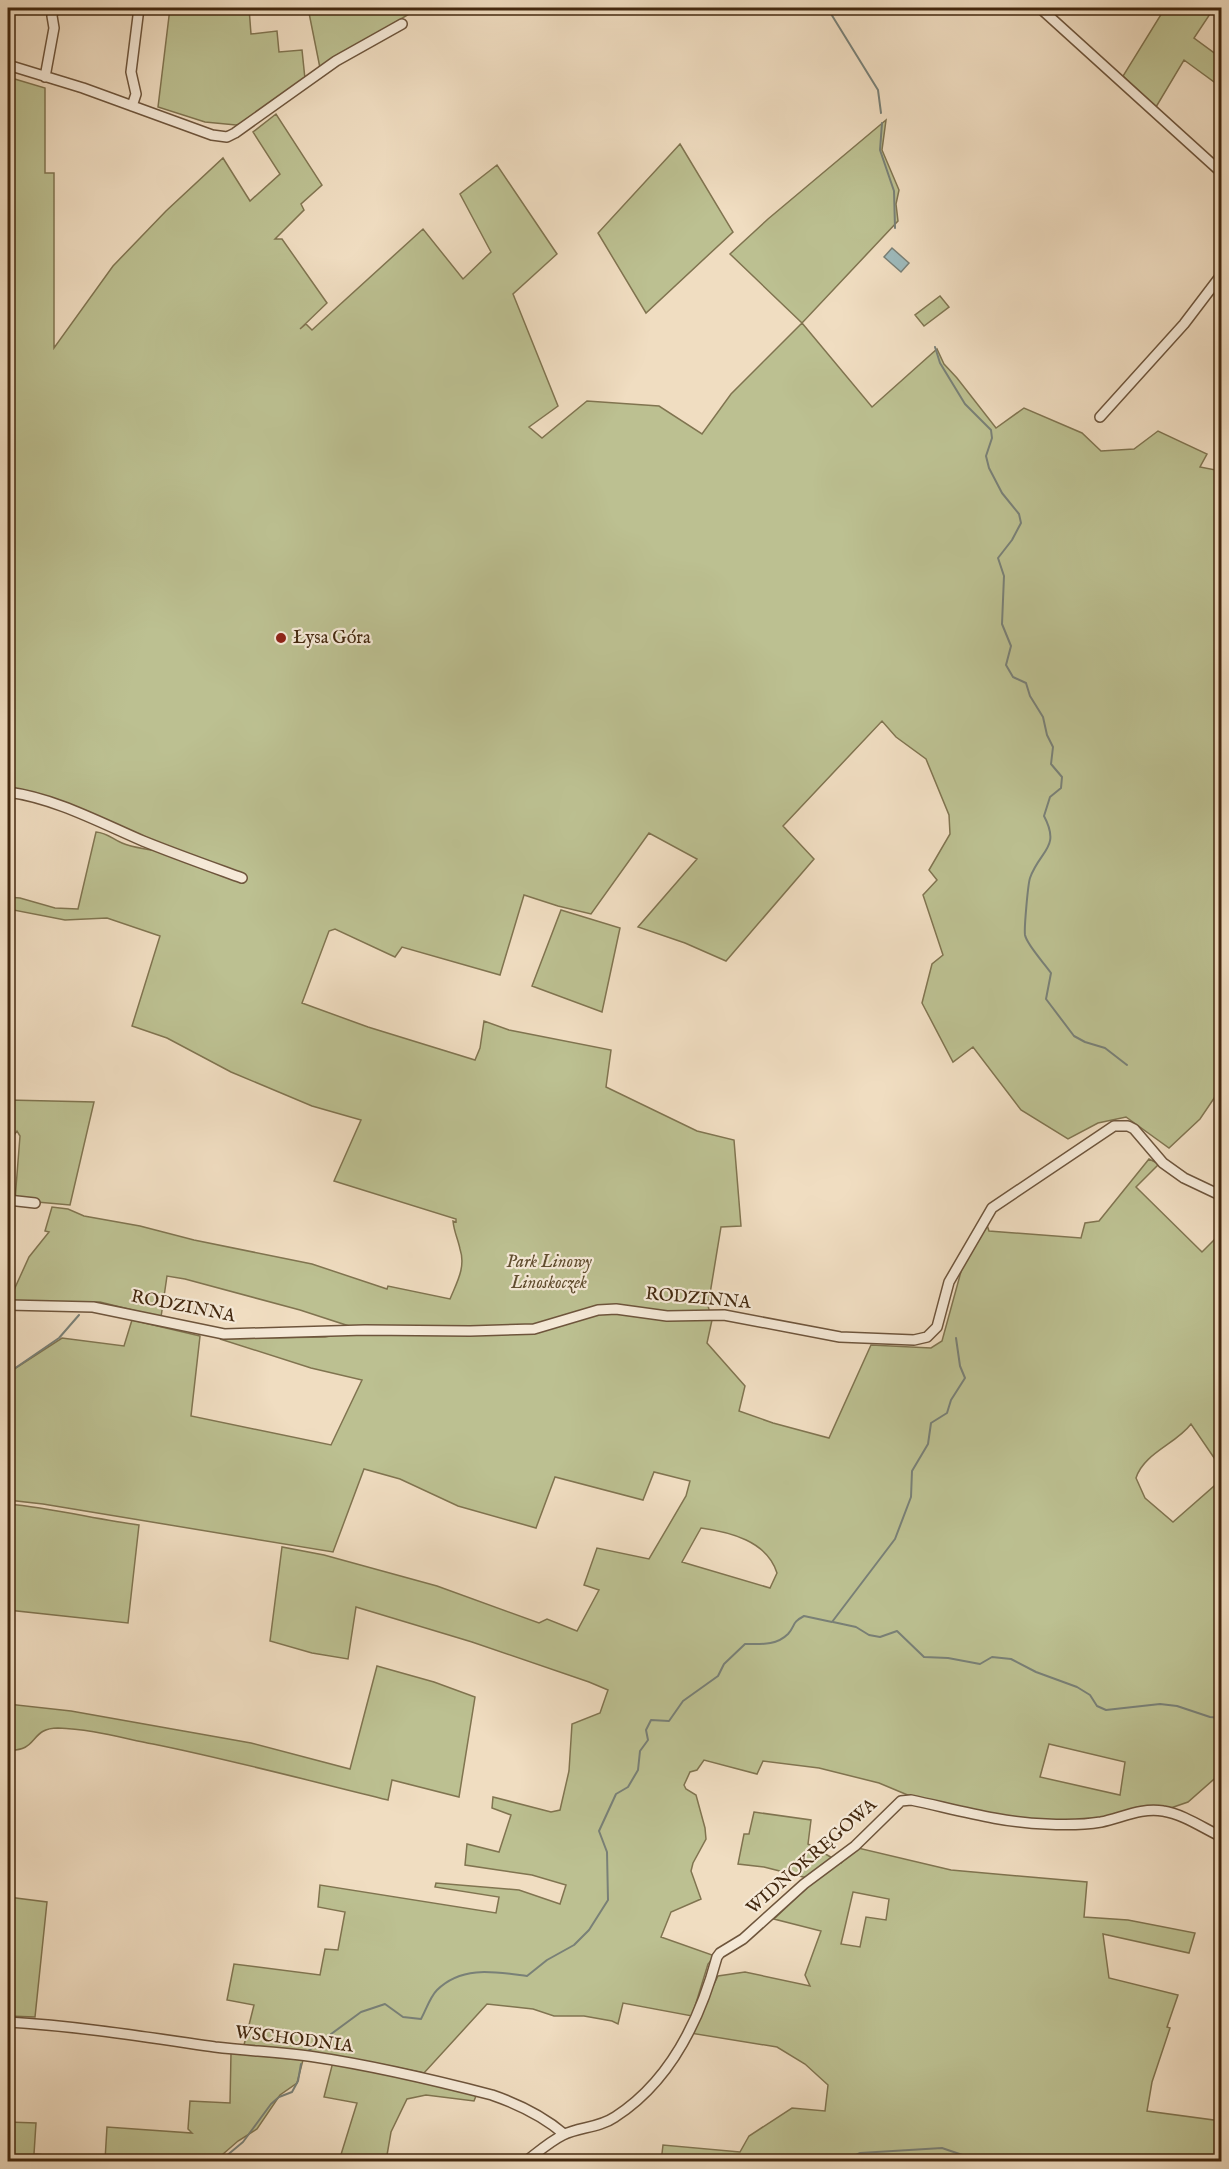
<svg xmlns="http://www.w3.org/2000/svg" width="1229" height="2169" font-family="'IM FELL English',serif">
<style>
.green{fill:#bcc091;stroke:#807450;stroke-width:1.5;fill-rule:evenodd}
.water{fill:#9dbabc;stroke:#798077;stroke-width:1.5}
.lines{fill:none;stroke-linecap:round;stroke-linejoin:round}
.stream{stroke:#798077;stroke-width:2}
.minor-casing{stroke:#6e553c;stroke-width:12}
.minor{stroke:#f5e9d7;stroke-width:9}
.poi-dot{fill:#8f2418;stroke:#f5e9d7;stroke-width:2}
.labels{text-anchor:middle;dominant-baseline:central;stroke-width:4.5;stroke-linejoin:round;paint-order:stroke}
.poi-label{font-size:18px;fill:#43280f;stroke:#f5e9d7;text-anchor:start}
.park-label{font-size:18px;font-style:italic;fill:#614e30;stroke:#f5e9d7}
.street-label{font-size:18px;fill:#43280f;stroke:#f5e9d7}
</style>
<rect width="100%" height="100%" fill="#f0ddc1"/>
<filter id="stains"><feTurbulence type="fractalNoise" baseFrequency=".00333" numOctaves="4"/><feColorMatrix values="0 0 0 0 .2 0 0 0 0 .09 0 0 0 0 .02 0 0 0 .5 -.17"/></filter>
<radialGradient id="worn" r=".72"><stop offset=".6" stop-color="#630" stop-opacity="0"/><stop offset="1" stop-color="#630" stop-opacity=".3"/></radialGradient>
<path class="green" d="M 170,8 L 249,8 L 251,34 L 277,31 L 279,52 L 302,50 L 305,79 L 248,122 L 236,125 L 205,122 L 158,107 Z
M 308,8 L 371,8 L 374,10 L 377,8 L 419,8 L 320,68 Z
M 1165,8 L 1214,8 L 1194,38 L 1221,58 L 1221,87 L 1184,60 L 1156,107 L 1123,76 Z
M 8,77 L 45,88 L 45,173 L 54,173 L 54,348 L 113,266 L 166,211 L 223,158 L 250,201 L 280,174 L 253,132 L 276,114 L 322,185 L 301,204 L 304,210 L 275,239 L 282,239 L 327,303 L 300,329 L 306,324 L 312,330 L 423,229 L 463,279 L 491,252 L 460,194 L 497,165 L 557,254 L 513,294 L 558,406 L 529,427 L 542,438 L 587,401 L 659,406 L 702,434 L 731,394 L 802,323 L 730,254 L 768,219 L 886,120 L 882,150 L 899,190 L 896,204 L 898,221 L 802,323 L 872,407 L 937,349 L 944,364 L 957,378 L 996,428 L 1024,408 L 1082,433 L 1101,451 L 1134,449 L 1158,431 L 1207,454 L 1200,467 L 1221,471 L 1221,1088 L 1200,1119 L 1169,1148 L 1126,1117 L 1098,1123 L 1068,1139 L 1021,1110 L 973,1047 L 953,1062 L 922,1003 L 932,964 L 943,955 L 923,895 L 937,880 L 929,870 L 950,834 L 949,815 L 926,759 L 896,737 L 882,721 L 783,826 L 814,859 L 726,961 L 685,943 L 638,927 L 697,859 L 649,833 L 591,914 L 558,906 L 524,895 L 500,975 L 402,947 L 395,957 L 335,929 L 329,931 L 302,1003 L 368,1027 L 475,1060 L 480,1048 L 484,1021 L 509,1030 L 611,1050 L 606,1087 L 697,1131 L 734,1140 L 741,1226 L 721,1227 L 708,1306 L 712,1320 L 707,1343 L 745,1386 L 739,1411 L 773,1423 L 829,1438 L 871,1345 L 931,1348 L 942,1341 L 965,1257 L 987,1225 L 989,1231 L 1081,1238 L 1085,1223 L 1099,1221 L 1149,1159 L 1159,1164 L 1136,1187 L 1202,1252 L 1221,1233 L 1221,1468 L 1191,1424 C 1176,1444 1144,1453 1136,1478 L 1145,1498 L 1173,1522 L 1221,1480 L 1221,1773 L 1188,1802 L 1165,1810 L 1090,1821 L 1031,1821 L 922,1801 L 879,1783 L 819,1768 L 763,1761 L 757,1774 L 704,1760 L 697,1770 L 690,1772 L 684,1785 L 686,1789 L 696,1795 L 705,1828 L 706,1839 L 693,1863 L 691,1871 L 701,1899 L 671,1912 L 661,1937 L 715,1956 L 708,1964 L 692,2016 L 623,2003 L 618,2024 L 612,2021 L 584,2016 L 554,2016 L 533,2009 L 487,2004 L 424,2073 L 375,2063 L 468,2093 L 476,2096 L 474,2101 L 426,2095 L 407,2099 L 391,2132 L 386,2161 L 339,2161 L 357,2103 L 324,2097 L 333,2062 L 333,2056 C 304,2050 274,2050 244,2045 L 254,2005 L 227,2000 L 234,1964 L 320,1975 L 325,1949 L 338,1950 L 345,1912 L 318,1907 L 320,1885 L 496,1913 L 499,1897 L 435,1887 L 436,1883 L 519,1890 L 560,1904 L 566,1885 L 532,1875 L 465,1865 L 467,1844 L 499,1852 L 511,1815 L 492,1808 L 493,1797 L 551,1812 L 560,1810 L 569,1771 L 572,1724 L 600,1713 L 608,1690 L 589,1682 L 472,1642 L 356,1607 L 348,1659 L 312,1653 L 270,1641 L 282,1547 L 324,1555 L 437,1586 L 539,1623 L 547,1619 L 577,1631 L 599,1590 L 584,1585 L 597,1548 L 649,1559 L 686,1496 L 690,1481 L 654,1472 L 643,1500 L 555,1477 L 536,1528 L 458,1506 L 400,1479 L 364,1469 L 333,1552 L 43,1504 L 8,1500 L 8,1373 L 62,1338 L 124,1346 L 132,1320 L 200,1336 L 191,1416 L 331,1445 L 362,1380 L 311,1368 L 220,1339 L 325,1337 L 335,1335 L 352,1327 L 300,1310 L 185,1279 L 167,1276 L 161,1317 L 100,1302 L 8,1303 L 29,1257 L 49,1232 L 45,1231 L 52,1207 L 68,1209 L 84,1216 L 140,1226 L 194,1240 L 312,1264 L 387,1289 L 388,1286 L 450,1299 C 457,1282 466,1267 460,1249 C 458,1239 454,1232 453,1221 L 456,1222 L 456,1219 L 334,1181 L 361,1120 L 312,1106 L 231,1072 L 167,1038 L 132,1026 L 160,936 L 107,918 L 65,920 L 8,909 L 8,897 L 20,898 L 55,908 L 78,909 L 96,832 C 108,833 112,839 122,843 C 131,847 141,848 151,850 L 152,842 L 34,793 L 8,788 ZM 701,1528 C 730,1532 767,1541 777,1573 L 770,1588 L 682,1562 ZM 1049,1744 L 1125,1762 L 1120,1795 L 1040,1777 Z
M 680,144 L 733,232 L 646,313 L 598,233 Z
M 940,296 L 949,307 L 924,326 L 915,315 Z
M 561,910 L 620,928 L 602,1012 L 532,986 Z
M 8,1100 L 94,1102 L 70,1205 L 15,1200 L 20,1136 L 17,1131 L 14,1135 L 12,1147 L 8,1148 Z
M 8,1504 C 52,1508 95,1519 139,1525 L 128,1623 L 8,1610 Z
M 377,1666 L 434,1682 L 475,1697 L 459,1797 L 392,1780 L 388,1800 C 310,1781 232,1760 153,1744 C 122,1738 90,1729 58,1728 C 29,1728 39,1752 8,1750 L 8,1704 L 71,1711 L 251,1743 L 350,1769 Z
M 754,1812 L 811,1820 L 808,1844 L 841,1863 L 854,1847 L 951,1870 L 1087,1882 L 1084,1917 L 1128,1920 L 1195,1933 L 1189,1953 L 1103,1934 L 1109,1978 L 1178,1995 L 1167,2027 L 1170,2028 L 1152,2082 L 1147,2111 L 1221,2121 L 1221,2161 L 661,2162 L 663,2145 L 740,2152 L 749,2136 L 792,2108 L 825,2111 L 828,2085 L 805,2064 L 777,2047 L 690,2033 L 718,1976 L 745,1972 L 810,1986 L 805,1975 L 821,1931 L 774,1919 L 815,1880 L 764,1867 L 738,1864 L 744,1834 L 749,1834 ZM 853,1892 L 889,1899 L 886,1920 L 866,1917 L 860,1947 L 841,1944 Z
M 8,1897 L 47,1902 L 35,2017 L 8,2016 Z
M 231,2053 L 303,2060 L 297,2083 L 280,2095 L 257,2129 L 238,2141 L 215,2161 L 8,2161 L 8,2122 L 36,2123 L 34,2154 L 105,2160 L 107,2127 L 192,2133 L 188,2129 L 190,2101 L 230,2103 Z"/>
<path class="water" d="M 892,248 L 909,263 L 901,272 L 884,257 Z"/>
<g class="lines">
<path class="stream" d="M 828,9 L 878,90 L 881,113
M 882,123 L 880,150 L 894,191 L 895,228
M 935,347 L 940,363 L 965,404 L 991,430 L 992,438 L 986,456 L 989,468 L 1002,493 L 1019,514 L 1021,523 L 1012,540 L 998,558 L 1004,576 L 1002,624 L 1011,646 L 1006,665 L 1013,677 L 1026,683 L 1030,696 L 1043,717 L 1047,735 L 1053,747 L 1051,764 L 1062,777 L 1061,788 L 1050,797 L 1044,816 C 1061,848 1040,850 1030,878 C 1028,884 1024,928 1025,935 C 1027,945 1045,964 1051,973 L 1046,999 L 1074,1036 L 1085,1042 L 1105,1048 L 1127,1065
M 8,1373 L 59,1338 L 79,1315
M 833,1622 L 856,1627 L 869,1635 L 880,1637 L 897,1631 L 924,1657 L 948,1658 L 980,1664 L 992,1657 L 1011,1659 L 1036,1672 L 1077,1687 L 1090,1695 L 1097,1706 L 1106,1710 L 1160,1704 L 1177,1706 L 1210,1717 L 1222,1718
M 308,2051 L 361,2012 L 385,2004 L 403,2017 L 421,2019 C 426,2010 430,1997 437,1990 C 462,1965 496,1972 527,1976 L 547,1960 L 574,1945 L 589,1930 L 608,1900 L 607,1852 L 599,1831 L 616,1794 L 628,1787 L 638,1770 L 640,1751 L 648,1740 L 646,1730 L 651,1720 L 669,1721 L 683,1701 L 718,1676 L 724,1664 L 745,1644 C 760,1644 776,1646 788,1634 C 796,1625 791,1623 804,1616 L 832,1622 L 895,1539 L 911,1497 L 912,1471 L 928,1444 L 931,1423 L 947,1413 L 951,1400 L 965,1378 L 960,1366 L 956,1338
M 219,2162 L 243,2142 L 271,2104 L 279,2097 L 292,2092 L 298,2081 L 301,2064
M 842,2162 L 860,2153 L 942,2148 L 983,2162"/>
<defs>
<path id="minor" d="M 1040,8 L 1222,173
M 8,65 L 83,88 L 212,135 L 227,137 L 235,133 L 336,61 L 402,24
M 45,77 L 54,28 L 52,16 L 54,8
M 132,106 L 136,94 L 131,72 L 139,8
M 1100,417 L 1184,324 L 1222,274
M 8,792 C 54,798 99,822 143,841 C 175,854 209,866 242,878
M 8,1200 L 35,1203
M 8,1305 L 93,1307 L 224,1334 L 365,1330 L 470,1331 L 534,1329 L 598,1310 L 616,1309 L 667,1316 L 724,1315 L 840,1337 L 914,1340 L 927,1337 L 937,1327 L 949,1282 L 992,1208 L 1114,1126 L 1128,1126 L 1134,1129 L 1163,1163 L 1184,1178 L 1222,1196
M 8,2022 C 77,2026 146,2037 215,2047 C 248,2051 282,2052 315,2057 C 375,2066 434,2080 492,2095 C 518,2104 543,2116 564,2134
M 525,2162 C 537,2153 549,2142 563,2135 C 579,2127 599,2128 615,2117 C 671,2081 700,2020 717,1957 L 720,1953 L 743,1939 L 804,1884 L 855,1846 L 901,1801 L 911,1800 C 954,1809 1002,1823 1046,1824 C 1064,1825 1083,1825 1101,1822 C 1121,1818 1142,1807 1163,1811 C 1183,1814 1203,1828 1222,1837"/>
</defs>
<use href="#minor" class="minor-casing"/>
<use href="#minor" class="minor"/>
</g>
<circle class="poi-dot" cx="281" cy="638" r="6"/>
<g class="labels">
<g class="poi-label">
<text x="293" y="638">Łysa Góra</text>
</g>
<g class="park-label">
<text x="549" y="1262">Park Linowy<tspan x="549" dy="21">Linoskoczek</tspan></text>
</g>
<g class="street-label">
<text transform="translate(698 1299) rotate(5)">RODZINNA</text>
<text transform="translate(183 1307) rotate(11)">RODZINNA</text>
<text transform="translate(812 1857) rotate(-41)">WIDNOKRĘGOWA</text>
<text transform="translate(294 2040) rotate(7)">WSCHODNIA</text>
</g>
</g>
<rect width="1229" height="2169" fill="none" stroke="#f0ddc1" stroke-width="30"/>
<rect x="9" y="9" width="1211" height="2151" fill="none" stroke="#43280f" stroke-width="3"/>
<rect x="15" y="15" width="1199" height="2139" fill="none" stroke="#43280f" stroke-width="1.5"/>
<rect width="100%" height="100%" filter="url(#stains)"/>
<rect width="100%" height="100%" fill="url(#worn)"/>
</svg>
